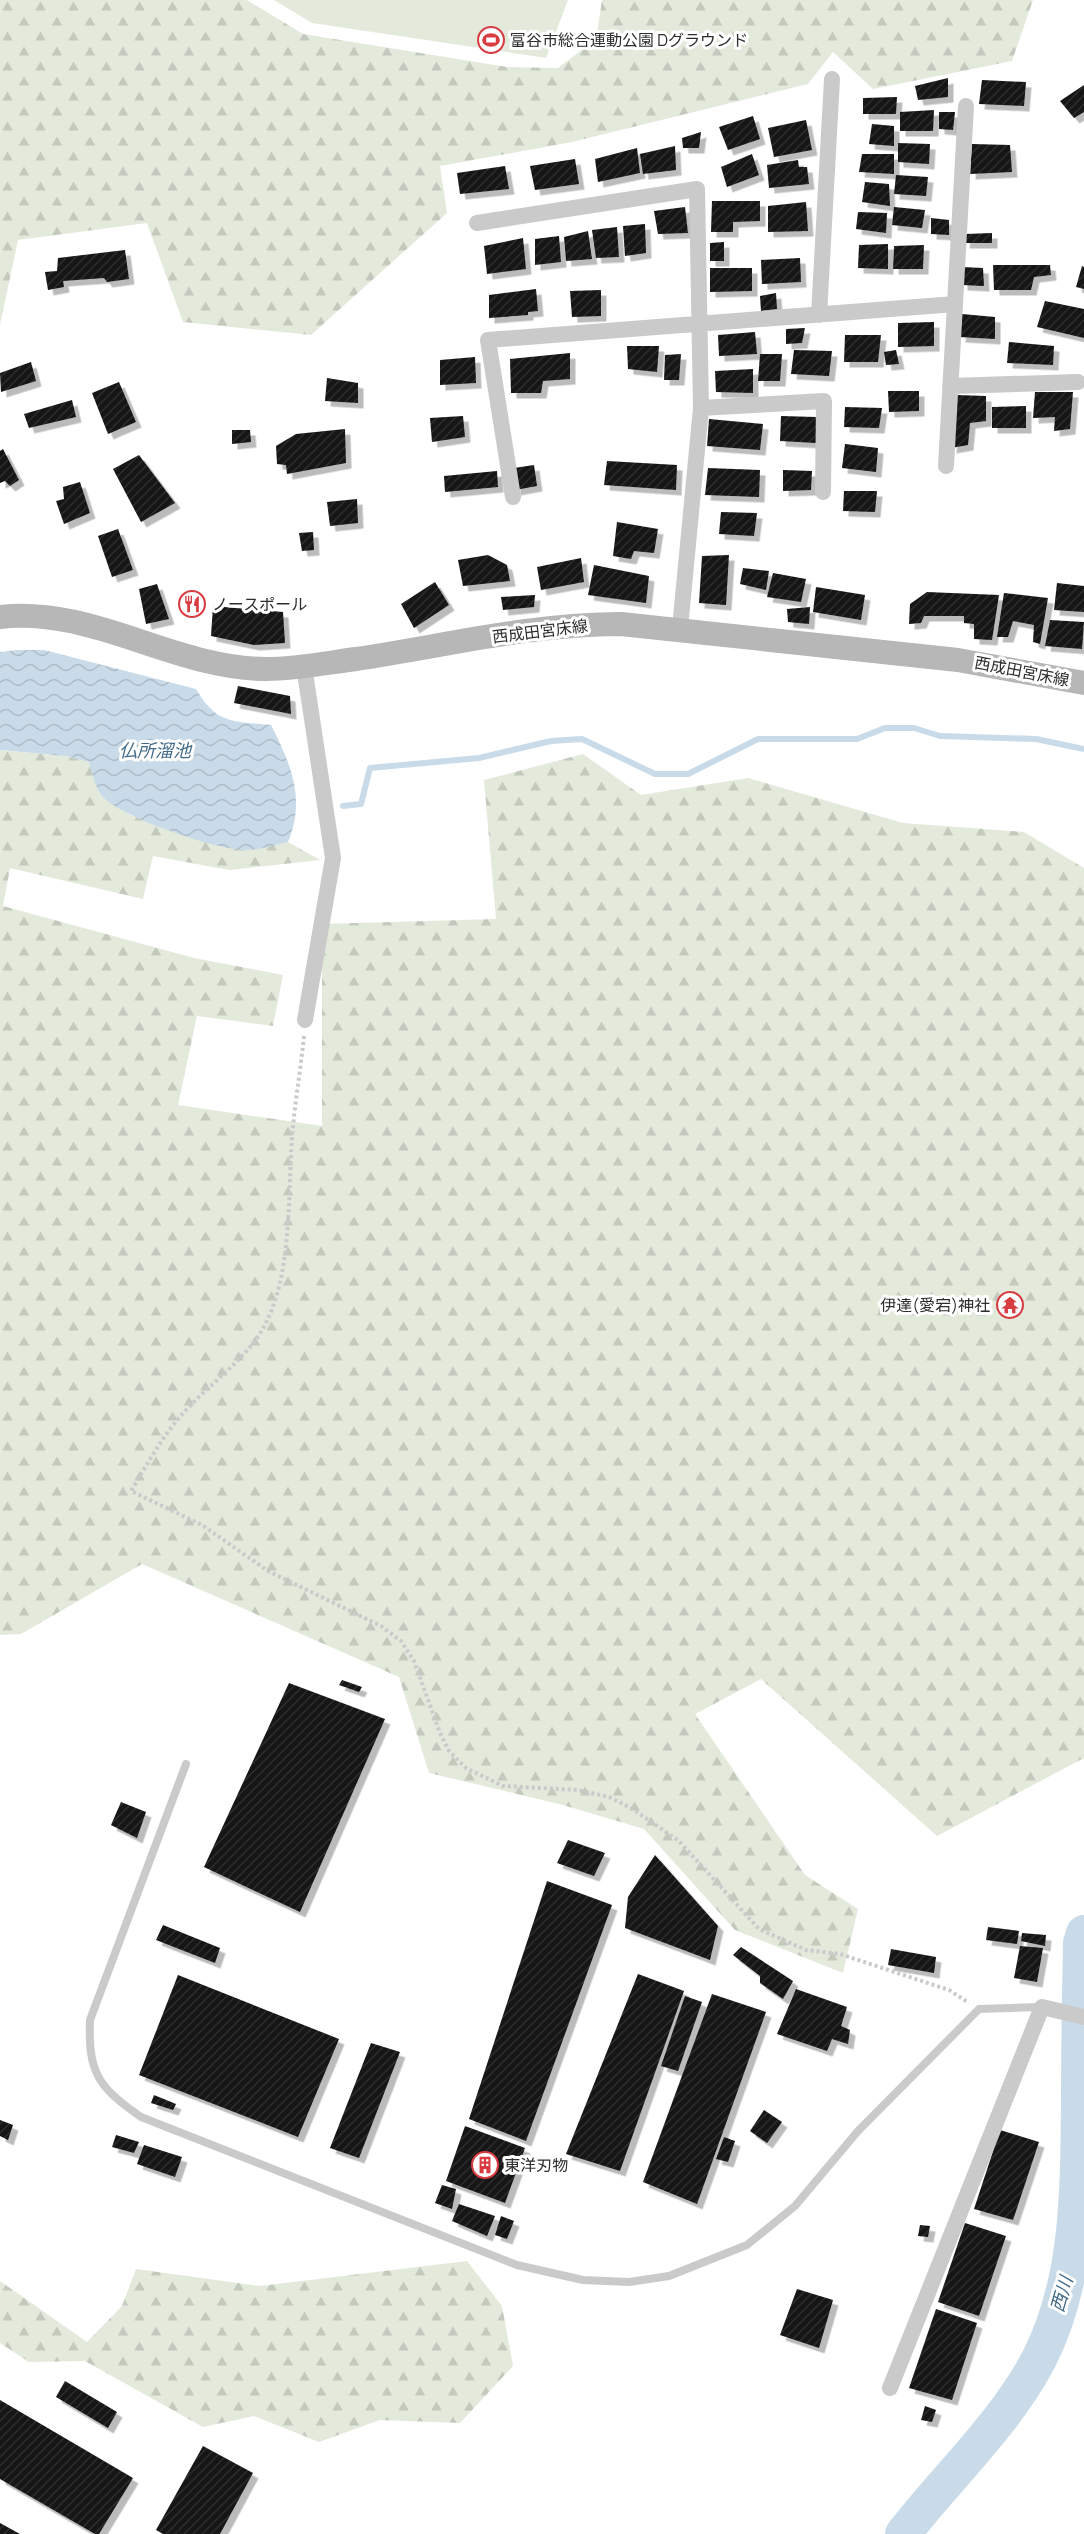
<svg xmlns="http://www.w3.org/2000/svg" width="1084" height="2534" font-family="Manrope,'Noto Sans JP',sans-serif">
<style>
.green{fill:#e3eadc}
.forest{fill:url(#forest-firs)}
.water{fill:url(#water-waves)}
.lines{fill:none;stroke-linecap:round;stroke-linejoin:round}
.stream{stroke:#c9dbe9;stroke-width:6}
.river{stroke:#c9dbe9;stroke-width:36}
.building{fill:url(#building-hatch);filter:url(#shadow)}
.path{stroke:#cacaca;stroke-width:4;stroke-dasharray:3 3;stroke-linecap:butt}
.service{stroke:#cacaca;stroke-width:8}
.minor{stroke:#cacaca;stroke-width:16}
.secondary{stroke:#b7b7b7;stroke-width:24}
.labels{text-anchor:middle;dominant-baseline:central;stroke-width:6;stroke-linejoin:round;paint-order:stroke}
.poi-label{font-size:16px;fill:#2d2d2d;stroke:#fff;text-anchor:start}
.street-label{font-size:16px;fill:#2d2d2d;stroke:#fff}
.water-label{font-size:18px;font-style:italic;fill:#426b89;stroke:#fff}
</style>
<defs>
<pattern id="forest-firs" width="22" height="20" patternUnits="userSpaceOnUse" patternTransform="scale(1.5)"><rect width="22" height="20" fill="#e3eadc"/><path d="M5 1l3.5 6h-7zM16 11l3.5 6h-7z" fill="#c3c9bd"/></pattern>
<pattern id="water-waves" width="16" height="10" patternUnits="userSpaceOnUse" patternTransform="scale(1.5)"><rect width="16" height="10" fill="#c9dbe9"/><path d="M0 5q4-4 8 0t8 0" fill="none" stroke="#adbcc8"/></pattern>
<pattern id="building-hatch" width="6" height="6" patternUnits="userSpaceOnUse" patternTransform="scale(1.5)"><rect width="6" height="6" fill="#141414"/><path d="M-1 1l2-2M0 6l6-6M5 7l2-2" fill="none" stroke="#2e2e2e"/></pattern>
<filter id="shadow"><feDropShadow dx="5.5" dy="5.5" stdDeviation="0" flood-color="#0004"/></filter>
</defs>
<rect width="100%" height="100%" fill="#fff"/>
<path class="green" d="M 274,0 L 568,0 L 546,58 L 312,23 Z"/>
<path class="forest" d="M 0,0 L 247,0 L 303,34 L 507,67 L 558,68 L 596,39 L 602,0 L 1033,0 L 1012,61 L 873,89 L 833,52 L 808,84 L 572,142 L 440,166 L 447,213 L 311,335 L 183,322 L 147,223 L 18,240 L 0,325 Z
M 0,750 L 66,756 L 90,762 L 93,777 L 130,815 L 190,837 L 246,850 L 288,842 L 320,860 L 229,870 L 153,856 L 143,899 L 10,868 L 3,906 L 194,958 L 283,975 L 273,1026 L 197,1016 L 178,1105 L 322,1126 L 322,924 L 496,919 L 484,780 L 583,754 L 641,795 L 748,778 L 903,823 L 1024,832 L 1084,868 L 1084,1760 L 1082,1759 L 937,1836 L 761,1679 L 695,1714 L 805,1875 L 858,1909 L 843,1973 L 735,1930 L 644,1829 L 563,1805 L 429,1773 L 399,1677 L 142,1564 L 21,1634 L 0,1635 Z
M 467,2261 L 502,2306 L 513,2366 L 460,2423 L 380,2420 L 319,2442 L 254,2416 L 203,2427 L 85,2361 L 29,2362 L 0,2343 L 0,2281 L 87,2342 L 122,2306 L 136,2269 L 260,2286 Z"/>
<path class="water" d="M 17,650 L 44,650 L 196,689 C 217,725 233,721 271,725 C 291,764 306,800 288,842 C 275,845 260,850 247,850 C 219,851 120,817 102,796 C 95,786 92,773 89,762 L 66,756 L 0,750 L 0,652 Z"/>
<g class="lines">
<path class="stream" d="M 343,806 L 361,804 L 370,768 L 479,758 L 551,741 L 582,739 L 655,774 L 688,774 L 758,739 L 857,739 L 885,728 L 914,728 L 940,736 L 1036,739 L 1084,749"/>
<path class="river" d="M 903,2534 C 948,2476 1005,2424 1039,2359 C 1080,2279 1078,2185 1079,2097 C 1079,2046 1080,1994 1081,1943 L 1084,1933"/>
</g>
<path class="building" d="M 948,78 L 948,97 L 918,100 L 915,86 Z
M 982,80 L 1026,82 L 1024,106 L 979,104 Z
M 1084,85 L 1084,112 L 1074,118 L 1060,101 Z
M 897,97 L 896,114 L 863,114 L 863,98 Z
M 934,110 L 933,131 L 900,131 L 900,112 Z
M 939,112 L 955,112 L 953,130 L 939,129 Z
M 753,116 L 760,139 L 728,150 L 719,127 Z
M 806,120 L 812,150 L 774,157 L 768,128 Z
M 872,124 L 894,126 L 894,146 L 869,144 Z
M 701,132 L 699,148 L 683,148 L 682,138 Z
M 898,143 L 930,144 L 929,164 L 898,162 Z
M 972,144 L 1010,145 L 1012,172 L 970,174 Z
M 675,146 L 676,170 L 643,174 L 640,154 Z
M 637,148 L 640,173 L 598,182 L 595,159 Z
M 752,154 L 759,175 L 727,187 L 721,167 Z
M 862,154 L 894,154 L 894,174 L 859,172 Z
M 575,159 L 579,184 L 535,190 L 530,166 Z
M 798,160 L 799,167 L 807,167 L 809,184 L 769,188 L 767,165 Z
M 505,166 L 509,189 L 460,194 L 457,173 Z
M 896,175 L 928,177 L 926,196 L 894,194 Z
M 865,182 L 889,184 L 890,206 L 862,202 Z
M 712,201 L 760,201 L 760,221 L 733,222 L 733,232 L 711,232 Z
M 806,202 L 808,231 L 768,232 L 768,206 Z
M 685,207 L 688,233 L 658,234 L 654,211 Z
M 894,207 L 925,210 L 922,228 L 892,225 Z
M 858,212 L 887,213 L 886,233 L 856,229 Z
M 931,218 L 949,220 L 949,235 L 931,234 Z
M 645,224 L 646,253 L 625,256 L 623,226 Z
M 617,227 L 619,257 L 596,258 L 592,230 Z
M 588,231 L 592,259 L 566,261 L 564,237 Z
M 992,233 L 992,243 L 964,243 L 965,234 Z
M 559,236 L 561,262 L 535,265 L 535,239 Z
M 523,238 L 526,269 L 487,274 L 484,246 Z
M 724,242 L 724,261 L 710,261 L 710,243 Z
M 888,244 L 888,269 L 858,268 L 859,245 Z
M 924,245 L 923,269 L 893,269 L 894,246 Z
M 125,250 L 129,279 L 107,282 L 104,278 L 63,281 L 64,287 L 48,290 L 45,272 L 57,271 L 58,258 Z
M 800,258 L 801,282 L 762,284 L 761,260 Z
M 993,265 L 1050,265 L 1051,275 L 1034,277 L 1031,290 L 994,290 Z
M 1082,266 L 1084,267 L 1084,289 L 1076,287 Z
M 962,267 L 983,268 L 984,286 L 962,285 Z
M 710,268 L 752,268 L 752,291 L 710,292 Z
M 536,289 L 538,311 L 528,312 L 528,315 L 489,318 L 489,295 Z
M 601,290 L 601,316 L 572,317 L 570,291 Z
M 776,293 L 777,309 L 761,311 L 760,296 Z
M 1045,301 L 1084,309 L 1084,338 L 1037,327 Z
M 962,314 L 995,317 L 995,339 L 960,337 Z
M 934,322 L 934,346 L 898,347 L 898,323 Z
M 805,328 L 802,343 L 786,344 L 786,329 Z
M 755,332 L 757,354 L 719,356 L 718,335 Z
M 845,335 L 881,335 L 878,362 L 844,362 Z
M 1009,342 L 1054,346 L 1053,365 L 1007,363 Z
M 627,346 L 659,346 L 657,372 L 628,369 Z
M 794,350 L 832,351 L 829,376 L 791,374 Z
M 896,350 L 899,364 L 886,365 L 884,352 Z
M 570,353 L 570,379 L 543,381 L 541,393 L 511,393 L 510,359 Z
M 681,354 L 679,380 L 664,380 L 665,355 Z
M 760,354 L 782,354 L 780,381 L 758,381 Z
M 475,357 L 476,383 L 440,385 L 440,360 Z
M 31,362 L 36,381 L 1,392 L 0,373 Z
M 753,369 L 753,393 L 716,392 L 715,371 Z
M 327,378 L 358,383 L 358,403 L 325,401 Z
M 119,382 L 136,422 L 108,434 L 92,393 Z
M 888,391 L 919,391 L 919,411 L 889,412 Z
M 1035,392 L 1073,392 L 1070,429 L 1054,431 L 1055,417 L 1033,418 Z
M 956,395 L 986,396 L 986,421 L 970,423 L 968,445 L 951,448 Z
M 72,400 L 76,417 L 29,428 L 24,414 Z
M 1026,406 L 1026,428 L 992,428 L 992,407 Z
M 845,407 L 882,408 L 879,428 L 844,427 Z
M 463,416 L 465,437 L 432,442 L 430,418 Z
M 781,416 L 816,417 L 816,443 L 780,441 Z
M 709,419 L 763,424 L 760,450 L 707,446 Z
M 345,429 L 346,463 L 287,474 L 286,465 L 277,464 L 276,446 L 296,434 Z
M 232,430 L 250,430 L 251,442 L 232,444 Z
M 845,444 L 878,448 L 876,472 L 842,468 Z
M 3,449 L 19,480 L 10,486 L 5,481 L 0,483 L 0,451 Z
M 139,455 L 175,503 L 141,522 L 113,469 Z
M 607,461 L 677,465 L 676,490 L 604,485 Z
M 534,465 L 537,486 L 515,490 L 514,468 Z
M 708,468 L 760,470 L 759,497 L 705,495 Z
M 783,470 L 812,471 L 811,490 L 783,491 Z
M 497,471 L 498,487 L 445,492 L 444,476 Z
M 80,482 L 90,513 L 64,524 L 56,501 L 64,499 L 63,487 Z
M 844,491 L 877,491 L 875,512 L 843,511 Z
M 357,499 L 358,523 L 330,526 L 327,502 Z
M 721,512 L 757,513 L 754,536 L 719,534 Z
M 617,522 L 658,529 L 654,553 L 634,551 L 631,559 L 613,556 Z
M 118,529 L 133,570 L 112,577 L 98,536 Z
M 313,532 L 314,550 L 302,551 L 299,533 Z
M 488,555 L 507,565 L 510,581 L 463,586 L 458,560 Z
M 729,555 L 726,605 L 699,603 L 702,556 Z
M 581,558 L 584,582 L 541,590 L 537,567 Z
M 594,565 L 649,576 L 646,603 L 588,595 Z
M 743,568 L 769,571 L 766,590 L 740,584 Z
M 773,573 L 806,579 L 801,602 L 767,597 Z
M 435,582 L 449,605 L 414,628 L 401,604 Z
M 1057,583 L 1084,586 L 1084,612 L 1054,610 Z
M 157,584 L 169,619 L 146,624 L 139,589 Z
M 816,587 L 865,595 L 861,620 L 813,612 Z
M 927,592 L 999,595 L 992,640 L 974,639 L 974,624 L 964,623 L 964,616 L 924,616 L 921,623 L 909,624 L 910,604 Z
M 1004,593 L 1048,598 L 1040,644 L 1033,642 L 1034,625 L 1013,621 L 1008,637 L 997,637 Z
M 535,595 L 534,607 L 503,610 L 501,597 Z
M 213,606 L 283,612 L 285,643 L 254,645 L 211,636 Z
M 810,607 L 809,624 L 788,622 L 787,609 Z
M 1050,620 L 1084,622 L 1082,649 L 1045,646 Z
M 238,686 L 290,696 L 291,714 L 234,703 Z
M 342,1680 L 362,1687 L 359,1692 L 339,1685 Z
M 289,1683 L 385,1719 L 300,1912 L 204,1867 Z
M 121,1802 L 146,1812 L 137,1838 L 111,1825 Z
M 568,1840 L 605,1853 L 594,1876 L 557,1863 Z
M 655,1855 L 718,1926 L 710,1960 L 625,1928 L 628,1897 Z
M 547,1881 L 612,1905 L 526,2141 L 469,2119 Z
M 163,1925 L 220,1948 L 215,1963 L 156,1940 Z
M 988,1927 L 1019,1931 L 1017,1944 L 986,1940 Z
M 1022,1933 L 1046,1935 L 1045,1946 L 1021,1941 Z
M 1020,1946 L 1043,1948 L 1037,1982 L 1014,1978 Z
M 741,1947 L 793,1981 L 783,1999 L 760,1983 L 760,1976 L 733,1955 Z
M 891,1949 L 936,1957 L 934,1973 L 888,1965 Z
M 638,1974 L 684,1991 L 620,2171 L 566,2154 Z
M 178,1975 L 339,2039 L 298,2137 L 139,2075 Z
M 796,1989 L 847,2007 L 841,2026 L 850,2030 L 848,2044 L 832,2039 L 827,2051 L 777,2034 Z
M 712,1994 L 766,2012 L 697,2204 L 643,2182 Z
M 685,1996 L 702,2002 L 678,2071 L 661,2066 Z
M 371,2043 L 400,2052 L 359,2158 L 330,2148 Z
M 154,2095 L 176,2104 L 173,2110 L 151,2103 Z
M 764,2110 L 782,2122 L 767,2143 L 750,2131 Z
M 0,2120 L 13,2125 L 8,2140 L 0,2136 Z
M 465,2126 L 525,2148 L 505,2203 L 446,2181 Z
M 1000,2130 L 1039,2142 L 1013,2220 L 974,2209 Z
M 116,2135 L 139,2142 L 134,2153 L 112,2147 Z
M 724,2137 L 735,2141 L 728,2162 L 716,2159 Z
M 144,2145 L 182,2157 L 175,2177 L 137,2164 Z
M 442,2185 L 456,2189 L 452,2209 L 435,2203 Z
M 459,2204 L 495,2216 L 487,2236 L 452,2221 Z
M 501,2216 L 514,2221 L 507,2239 L 495,2235 Z
M 965,2223 L 1006,2236 L 979,2316 L 938,2302 Z
M 920,2225 L 930,2226 L 928,2237 L 918,2236 Z
M 797,2289 L 833,2300 L 819,2348 L 780,2335 Z
M 936,2309 L 977,2323 L 952,2400 L 909,2388 Z
M 65,2381 L 117,2412 L 108,2428 L 56,2397 Z
M 0,2400 L 133,2478 L 99,2534 L 95,2534 L 0,2479 Z
M 925,2406 L 936,2410 L 932,2422 L 921,2420 Z
M 203,2446 L 253,2473 L 220,2534 L 163,2534 L 156,2530 Z
M 0,2523 L 20,2534 L 0,2534 Z"/>
<g class="lines">
<path class="path" d="M 304,1036 C 301,1066 296,1096 293,1126 C 287,1187 294,1267 266,1323 C 248,1358 213,1381 187,1409 C 164,1433 148,1463 131,1491 L 202,1525 L 268,1571 L 381,1626 L 401,1641 L 414,1661 L 440,1733 L 449,1751 L 466,1768 L 503,1786 L 578,1790 L 609,1797 L 631,1808 L 679,1841 L 759,1929 L 806,1950 L 840,1954 L 949,1990 L 969,2003"/>
<path class="service" d="M 186,1764 L 90,2020 C 88,2073 98,2087 141,2117 L 517,2265 L 583,2280 L 629,2282 L 669,2276 L 747,2245 L 795,2206 L 858,2131 L 979,2009 L 1042,2007"/>
<path class="minor" d="M 477,223 L 697,189 L 701,408 L 680,628
M 819,315 L 832,79
M 950,386 L 1078,382
M 701,408 L 824,401 L 823,492
M 946,466 L 966,106
M 513,497 L 488,340 L 955,304
M 304,666 L 333,858 L 305,1020
M 890,2388 L 1042,2007 L 1084,2017"/>
<path class="secondary" d="M 0,617 C 92,606 175,669 266,669 C 296,669 326,663 356,659 C 444,646 531,624 621,624 L 958,660 L 1084,683"/>
</g>
<defs>
<symbol id="stadium-ring" viewBox="-11 -11 22 22"><circle r="9.5" fill="#fff" stroke="#d83c41" stroke-width="1.5"/><path d="M0-5a6.5 5 0 1 0 0 10a6.5 5 0 1 0 0-10ZM-3.5-1.8h7v3.6h-7Z" fill="#d83c41"/></symbol>
<symbol id="restaurant-ring" viewBox="-11 -11 22 22"><circle r="9.5" fill="#fff" stroke="#d83c41" stroke-width="1.5"/><path d="M-5-6h1v4h1v-4h1v4h1v-4h1v5L-1.5 .5V6h-2V.5L-5-1ZM5-6V6H3V1.5H1.5Q1.5-4 5-6Z" fill="#d83c41"/></symbol>
<symbol id="temple-ring" viewBox="-11 -11 22 22"><circle r="9.5" fill="#fff" stroke="#d83c41" stroke-width="1.5"/><path d="M0-6L5-2H3V0L6.5 2.5H4V6H1.5V3h-3V6H-4V2.5H-6.5L-3 0V-2H-5Z" fill="#d83c41"/></symbol>
<symbol id="building-ring" viewBox="-11 -11 22 22"><circle r="9.5" fill="#fff" stroke="#d83c41" stroke-width="1.5"/><path d="M-4-6H4V6H1V3H-1V6H-4ZM-2.5-4.3h1.7v1.8h-1.7ZM.8-4.3h1.7v1.8H.8ZM-2.5-1h1.7V.8h-1.7ZM.8-1h1.7V.8H.8Z" fill="#d83c41"/></symbol>
</defs>
<g fill-rule="evenodd">
<use href="#stadium-ring" x="476" y="25" width="30" height="30"/>
<use href="#restaurant-ring" x="177" y="589" width="30" height="30"/>
<use href="#temple-ring" x="995" y="1290" width="30" height="30"/>
<use href="#building-ring" x="470" y="2150" width="30" height="30"/>
</g>
<g class="labels">
<g class="poi-label">
<text x="510" y="40">富谷市総合運動公園 Dグラウンド</text>
<text x="212" y="604">ノースポール</text>
<text x="990" y="1305" text-anchor="end">伊達(愛宕)神社</text>
<text x="504" y="2165">東洋刃物</text>
</g>
<g class="street-label">
<text transform="translate(540 631) rotate(-7)">西成田宮床線</text>
<text transform="translate(1022 671) rotate(11)">西成田宮床線</text>
</g>
<g class="water-label">
<text x="155" y="750">仏所溜池</text>
<text transform="translate(1061 2294) rotate(-74)">西川</text>
</g>
</g>
</svg>
